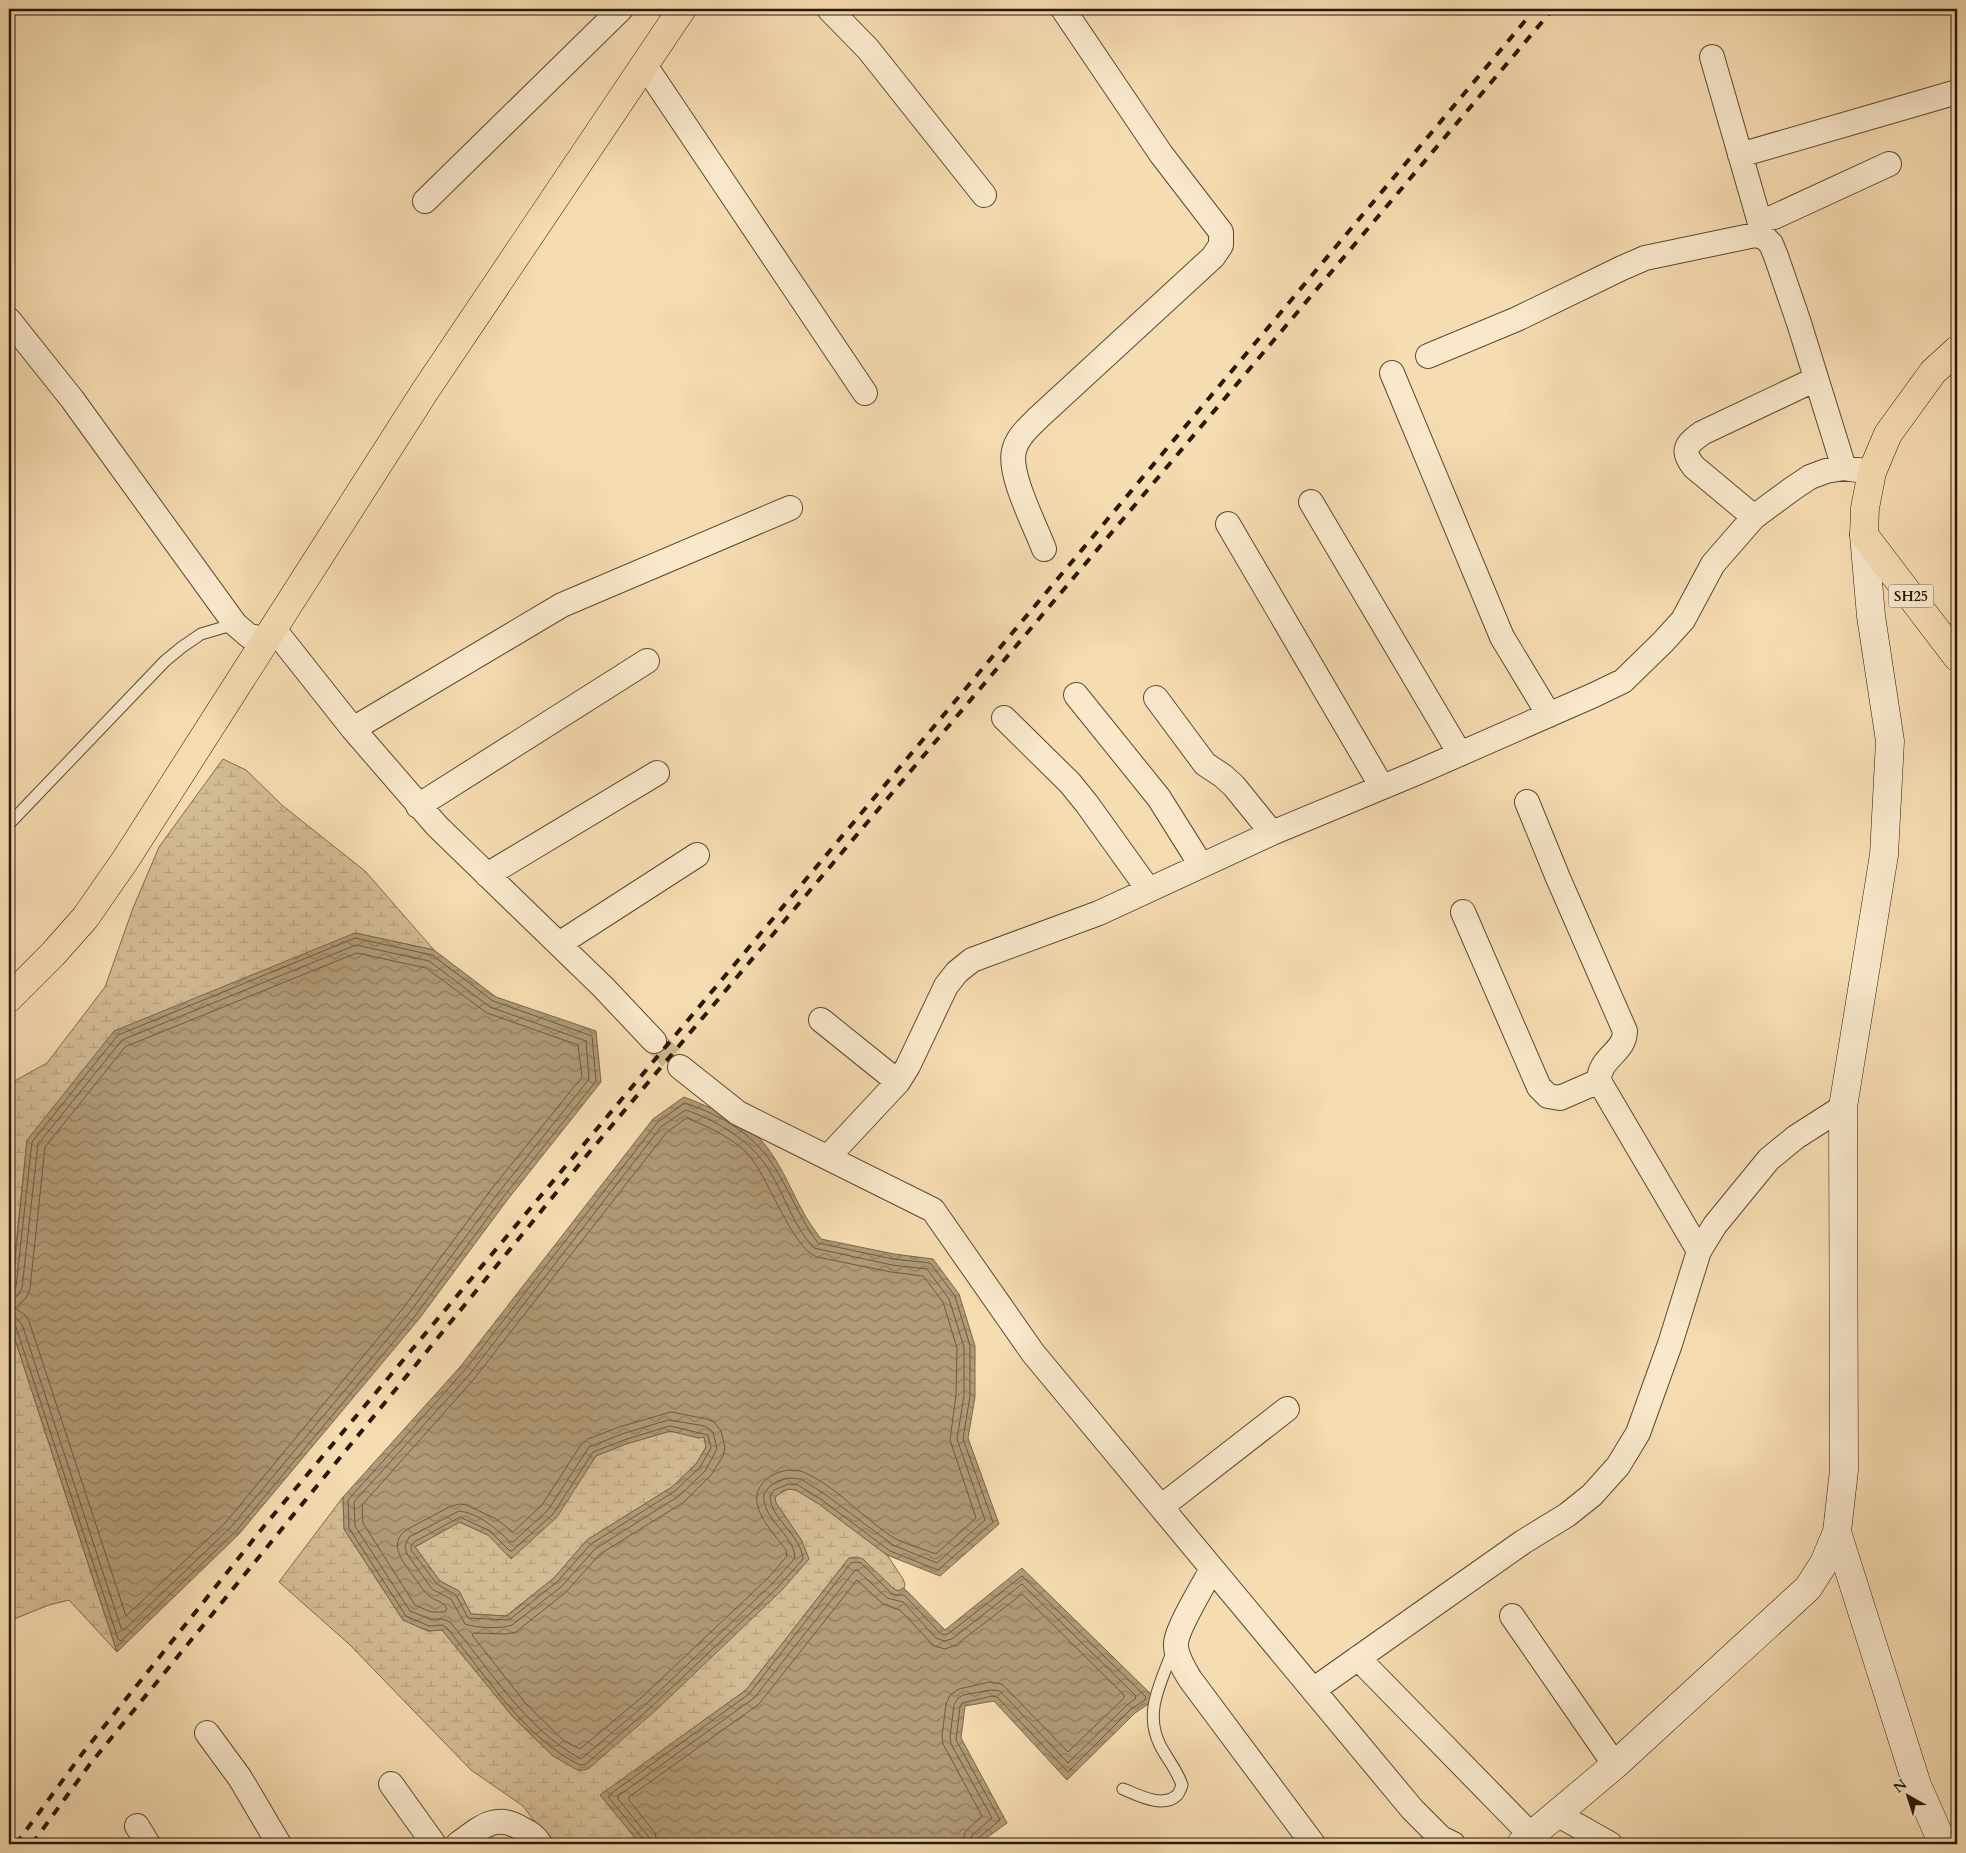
<svg xmlns="http://www.w3.org/2000/svg" width="1966" height="1853" font-family="Cardo,serif">
<style>
.wetland{fill:url(#wetland-marsh);stroke:#7e6a4c}
.water{fill:url(#water-waves);stroke:#7a6649;fill-rule:evenodd}
.lines{fill:none;stroke-linecap:round;stroke-linejoin:round}
.shore{stroke:#6c5a3e;stroke-width:1}
.street-tunnel{stroke:#cdb58f;stroke-width:24;stroke-dasharray:24 12;stroke-linecap:butt}
.lane-casing{stroke:#5c4a30;stroke-width:13}
.street-casing{stroke:#5c4a30;stroke-width:26}
.secondary-casing{stroke:#281905;stroke-width:29}
.primary-casing{stroke:#281905;stroke-width:29}
.lane{stroke:#f9e8cc;stroke-width:11}
.street{stroke:#f9e8cc;stroke-width:24}
.secondary{stroke:#f9e8cc;stroke-width:28}
.primary{stroke:#f6dcb1;stroke-width:28}
.rail{stroke:#281905;stroke-width:4;stroke-dasharray:9 9;stroke-linecap:butt}
.labels{text-anchor:middle;dominant-baseline:central;stroke-width:5;stroke-linejoin:round;paint-order:stroke}
.shield{fill:#f9e8cc;stroke:#675741;stroke-width:1}
.shield-label{font-size:14px;font-weight:bold;fill:#281905}
</style>
<defs>
<pattern id="wetland-marsh" width="20" height="14" patternUnits="userSpaceOnUse" patternTransform="scale(1.25)"><rect width="20" height="14" fill="#d3bb94"/><path d="M1 5h8M5 5V1M11 12h8M15 12V8" fill="none" stroke="#b5a07e"/></pattern>
<pattern id="water-waves" width="16" height="10" patternUnits="userSpaceOnUse" patternTransform="scale(1.25)"><rect width="16" height="10" fill="#b09a77"/><path d="M0 5q4-4 8 0t8 0" fill="none" stroke="#8f7d60"/></pattern>
</defs>
<rect width="100%" height="100%" fill="#f6dcb1"/>
<filter id="stains"><feTurbulence type="fractalNoise" baseFrequency=".004" numOctaves="4"/><feColorMatrix values="0 0 0 0 .2 0 0 0 0 .09 0 0 0 0 .02 0 0 0 .5 -.17"/></filter>
<radialGradient id="worn" r=".72"><stop offset=".6" stop-color="#630" stop-opacity="0"/><stop offset="1" stop-color="#630" stop-opacity=".3"/></radialGradient>
<path class="wetland" d="M 223,759 L 246,770 L 283,806 L 365,871 L 434,950 L 355,933 L 27,1140 L 9,1310 L 9,1084 L 47,1063 L 105,987 L 133,908 L 159,847 Z
M 9,1321 L 117,1652 L 69,1600 L 49,1605 L 9,1621 Z
M 671,1431 L 699,1438 L 704,1437 L 706,1447 L 696,1464 L 672,1487 L 587,1540 L 554,1578 L 506,1616 L 471,1614 L 459,1591 L 440,1581 L 415,1547 L 459,1522 L 488,1535 L 576,1486 L 596,1456 L 626,1444 Z
M 789,1489 L 796,1490 L 819,1504 L 887,1555 L 903,1579 L 905,1584 L 904,1588 L 898,1591 L 894,1589 L 849,1558 L 746,1690 L 601,1795 L 640,1844 L 551,1844 L 523,1806 L 471,1770 L 349,1644 L 279,1582 L 343,1497 L 344,1529 L 403,1620 L 428,1631 L 442,1630 L 513,1717 L 553,1756 L 802,1541 L 776,1503 L 775,1498 L 778,1494 Z"/>
<path class="water" d="M 355,933 L 434,950 L 496,997 L 596,1031 L 601,1082 L 508,1199 L 419,1319 L 239,1534 L 117,1652 L 9,1321 L 27,1140 L 114,1031 Z
M 684,1097 C 709,1107 742,1119 761,1140 C 779,1160 789,1186 802,1210 C 807,1220 814,1229 821,1239 L 894,1254 L 933,1259 L 959,1294 L 975,1346 L 975,1397 L 968,1438 L 999,1524 L 940,1576 L 887,1555 L 819,1504 L 796,1490 L 789,1489 L 782,1491 L 775,1498 L 776,1503 L 802,1541 L 809,1559 L 782,1590 L 654,1712 L 588,1769 L 579,1771 L 553,1756 L 513,1717 L 442,1630 L 428,1631 L 403,1620 L 344,1529 L 343,1497 L 460,1367 L 653,1119 ZM 670,1431 L 699,1438 L 704,1437 L 706,1447 L 696,1464 L 672,1487 L 587,1540 L 554,1578 L 507,1616 L 471,1614 L 459,1591 L 440,1581 L 415,1547 L 460,1522 L 488,1535 L 511,1559 L 557,1517 L 596,1456 L 626,1444 Z
M 857,1557 L 863,1559 L 894,1589 L 898,1591 L 904,1588 L 945,1630 L 1022,1568 L 1156,1699 L 1135,1713 L 1067,1780 L 994,1701 L 965,1706 L 961,1738 L 1007,1823 L 978,1844 L 640,1844 L 600,1795 L 746,1690 L 849,1558 Z"/>
<g class="lines">
<path class="shore" d="M 357,953 L 426,968 L 487,1013 L 578,1045 L 582,1077 L 493,1187 L 404,1307 L 226,1522 L 126,1616 L 29,1321 L 25,1315 L 15,1308 L 26,1298 L 30,1289 L 45,1147 L 125,1047 Z
M 685,1103 C 724,1116 757,1136 778,1173 C 792,1196 801,1221 818,1243 L 893,1259 L 930,1263 L 955,1296 L 970,1346 L 970,1396 L 963,1439 L 993,1522 L 938,1570 L 890,1551 L 822,1500 L 798,1485 L 788,1484 L 774,1490 L 770,1496 C 770,1518 801,1535 803,1559 L 778,1587 L 650,1708 L 586,1764 L 580,1765 C 524,1738 485,1674 446,1627 L 442,1625 L 429,1626 L 406,1616 L 349,1528 L 348,1500 L 464,1371 L 657,1123 Z
M 686,1110 C 722,1123 755,1143 773,1177 C 786,1200 795,1228 814,1248 L 892,1265 L 927,1269 L 949,1299 L 964,1347 L 964,1396 L 957,1439 L 985,1520 L 937,1563 L 893,1545 L 826,1495 L 801,1479 L 788,1478 L 778,1481 L 770,1486 L 764,1494 C 761,1519 794,1534 795,1558 L 774,1582 L 646,1704 L 581,1759 C 525,1729 490,1669 450,1622 L 443,1619 L 430,1619 L 410,1611 L 355,1526 L 354,1502 L 469,1375 L 661,1127 Z
M 687,1118 C 705,1125 734,1139 747,1153 C 768,1175 792,1249 817,1257 L 891,1272 L 923,1276 L 943,1302 L 957,1348 L 956,1395 L 950,1440 L 976,1518 L 936,1554 C 923,1549 908,1545 896,1539 C 865,1521 837,1486 803,1472 C 790,1467 771,1472 762,1484 C 745,1505 773,1532 786,1550 L 787,1556 L 769,1577 L 641,1698 L 580,1749 L 564,1741 L 527,1705 L 472,1635 L 474,1633 L 506,1634 L 516,1632 L 566,1592 L 600,1554 L 684,1502 L 711,1475 L 723,1456 L 725,1447 L 721,1431 L 714,1422 L 707,1419 L 671,1412 L 619,1427 L 588,1439 L 580,1446 L 542,1505 L 513,1532 L 496,1519 L 467,1505 L 460,1504 L 451,1506 L 406,1530 C 387,1545 404,1563 414,1577 C 419,1583 423,1591 429,1596 C 435,1601 444,1601 447,1609 L 445,1612 L 431,1612 L 415,1605 L 363,1523 L 362,1505 L 474,1379 L 666,1133 Z
M 9,1292 L 14,1291 L 16,1287 L 32,1142 L 118,1035 L 355,938 L 432,955 L 493,1001 L 592,1036 L 596,1081 L 504,1196 L 415,1316 L 236,1531 L 121,1641 L 118,1639 L 16,1327 L 13,1323 L 9,1322
M 9,1298 L 17,1296 L 22,1288 L 38,1144 L 122,1040 L 356,945 L 429,961 L 490,1007 L 586,1041 L 589,1079 L 499,1192 L 410,1312 L 231,1527 L 124,1630 L 121,1628 L 22,1324 L 16,1318 L 9,1316
M 669,1420 L 705,1426 L 713,1432 L 717,1449 L 705,1471 L 679,1496 L 595,1549 L 561,1587 L 512,1625 C 503,1629 475,1628 465,1624 L 451,1599 L 432,1589 L 407,1554 L 405,1546 L 409,1537 L 459,1511 C 478,1513 497,1529 510,1542 L 513,1542 L 548,1510 L 589,1447 L 622,1434 Z
M 670,1426 L 708,1435 L 711,1448 L 700,1467 L 675,1491 L 591,1544 L 557,1582 L 509,1620 L 468,1618 L 456,1595 L 437,1584 L 411,1550 L 411,1546 L 414,1542 L 460,1517 L 490,1531 L 510,1551 L 512,1551 L 553,1514 L 593,1452 L 624,1440 Z
M 644,1844 L 643,1839 L 609,1798 L 609,1795 L 749,1694 L 851,1563 L 856,1562 L 861,1563 L 891,1593 L 897,1595 L 904,1595 L 940,1633 L 944,1635 L 948,1634 L 1022,1576 L 1146,1697 L 1145,1700 L 1131,1709 L 1068,1772 L 997,1697 L 992,1696 L 962,1703 L 960,1707 L 956,1740 L 1000,1820 L 977,1839 L 975,1844
M 650,1844 L 648,1836 L 618,1799 L 618,1796 L 754,1698 L 856,1569 L 887,1598 L 903,1602 L 936,1638 L 944,1641 L 952,1639 L 1022,1584 L 1136,1696 L 1135,1699 L 1127,1705 L 1068,1763 L 1000,1691 L 991,1690 L 963,1695 L 958,1698 L 954,1705 L 950,1737 L 951,1744 L 992,1818 L 972,1835 L 969,1844
M 658,1844 L 655,1833 L 629,1800 L 629,1797 L 759,1704 L 857,1580 L 883,1604 L 900,1610 L 934,1646 L 945,1649 L 956,1645 L 1022,1594 L 1124,1695 L 1124,1698 L 1068,1752 L 1002,1684 L 990,1682 L 959,1689 L 950,1695 L 946,1704 L 942,1736 L 943,1744 L 982,1816 L 965,1832 L 962,1844"/>
<path class="street-tunnel" d="M 654,1041 L 680,1067"/>
<defs>
<path id="lane" d="M 9,824 L 165,661 L 182,647 L 201,634 L 235,624
M 1123,1789 C 1138,1795 1162,1808 1176,1796 C 1179,1794 1181,1788 1182,1785 C 1177,1770 1167,1759 1160,1745 C 1143,1711 1162,1682 1173,1649"/>
<path id="street" d="M 829,9 L 868,49 L 984,195
M 1712,57 L 1764,237
M 644,64 L 865,393
M 1740,155 L 1957,92
M 425,201 L 621,9
M 1759,220 L 1774,217 L 1889,164
M 9,320 L 72,399 L 235,624 L 249,636 L 266,639
M 1428,356 L 1517,319 L 1622,268 L 1645,258 L 1755,235 L 1764,237 L 1771,244 L 1776,256 L 1799,323 L 1844,468
M 1392,373 L 1502,637 L 1549,715
M 1311,502 L 1460,754
M 1754,517 L 1694,467 C 1680,450 1687,444 1702,433 L 1816,379
M 1228,524 L 1382,787
M 1044,549 C 1035,525 1008,474 1014,451 C 1017,437 1029,427 1039,417 L 1213,257 L 1221,245 L 1221,232 L 1161,154 L 1063,9
M 273,628 L 353,729 L 437,826 L 603,987 L 654,1041
M 1076,695 L 1159,798 L 1201,865
M 1156,698 L 1205,764 L 1223,776 L 1234,786 L 1272,833
M 1004,718 L 1070,783 L 1087,804 L 1148,889
M 353,729 L 562,605 L 790,508
M 1527,802 L 1558,878 L 1625,1031 C 1625,1053 1599,1057 1599,1081 L 1699,1251
M 418,806 L 647,661
M 487,875 L 657,773
M 1463,912 L 1539,1087 L 1548,1096 L 1560,1098 L 1599,1081
M 559,944 L 697,855
M 821,1020 L 898,1082
M 680,1067 L 738,1113 L 933,1210 L 1033,1353 L 1412,1809 L 1441,1838 L 1453,1844
M 828,1157 L 898,1082 L 908,1066 L 946,986 L 957,972 L 972,960 L 1099,913 L 1272,833 L 1414,774 L 1594,695 L 1623,681 L 1663,642 L 1683,620 L 1713,564 L 1754,517 L 1792,489 L 1810,477 L 1826,471 L 1844,468 L 1872,472
M 1161,1507 L 1287,1409
M 1212,1569 C 1204,1584 1177,1628 1176,1643 C 1175,1655 1184,1669 1190,1679 L 1313,1844
M 1512,1616 L 1615,1765
M 1358,1658 L 1531,1835
M 1313,1690 L 1523,1542 L 1567,1515 L 1592,1495 L 1618,1466 L 1638,1433 L 1670,1344 L 1699,1251 L 1715,1225 L 1769,1159 L 1796,1137 L 1843,1107
M 207,1733 L 240,1778 L 279,1844
M 391,1784 L 434,1844
M 1557,1814 L 1610,1844
M 137,1826 L 148,1844
M 458,1844 C 480,1828 496,1812 522,1829 C 530,1833 535,1836 540,1844"/>
<path id="secondary" d="M 1837,1532 L 1917,1785 L 1943,1844
M 1521,1844 L 1615,1765 L 1808,1588 L 1824,1563 L 1837,1532 L 1844,1470 L 1843,1107 L 1884,855 L 1890,741 L 1871,616 L 1864,535"/>
<path id="primary" d="M 1957,350 L 1933,372 L 1888,434 L 1872,472 L 1865,508 L 1864,535 L 1957,657
M 9,998 L 53,954 L 85,918 L 126,859 L 425,391 L 682,9"/>
</defs>
<use href="#lane" class="lane-casing"/>
<use href="#street" class="street-casing"/>
<use href="#secondary" class="secondary-casing"/>
<use href="#primary" class="primary-casing"/>
<use href="#lane" class="lane"/>
<use href="#street" class="street"/>
<use href="#secondary" class="secondary"/>
<use href="#primary" class="primary"/>
<path class="rail" d="M 16,1844 L 82,1754 L 265,1525 L 1535,9
M 32,1844 L 90,1764 L 587,1155 L 1553,9"/>
</g>
<g class="labels">
<rect class="shield" x="1888.5" y="584.5" width="45" height="23" rx="4"/>
<g class="shield-label">
<text x="1911" y="596">SH25</text>
</g>
</g>
<rect width="1966" height="1853" fill="none" stroke="#f6dcb1" stroke-width="30"/>
<rect x="10" y="10" width="1946" height="1833" fill="none" stroke="#281905" stroke-width="2.5"/>
<rect x="15" y="15" width="1936" height="1823" fill="none" stroke="#281905"/>
<g transform="translate(1908 1796) rotate(321)" stroke="#f9e8cc" stroke-width="4" paint-order="stroke">
<path d="M0-4L9 19L0 12L-9 19Z" fill="#281905"/>
<text y="-8" font-size="14" font-weight="bold" text-anchor="middle" fill="#281905">N</text>
</g>
<rect width="100%" height="100%" filter="url(#stains)"/>
<rect width="100%" height="100%" fill="url(#worn)"/>
</svg>
